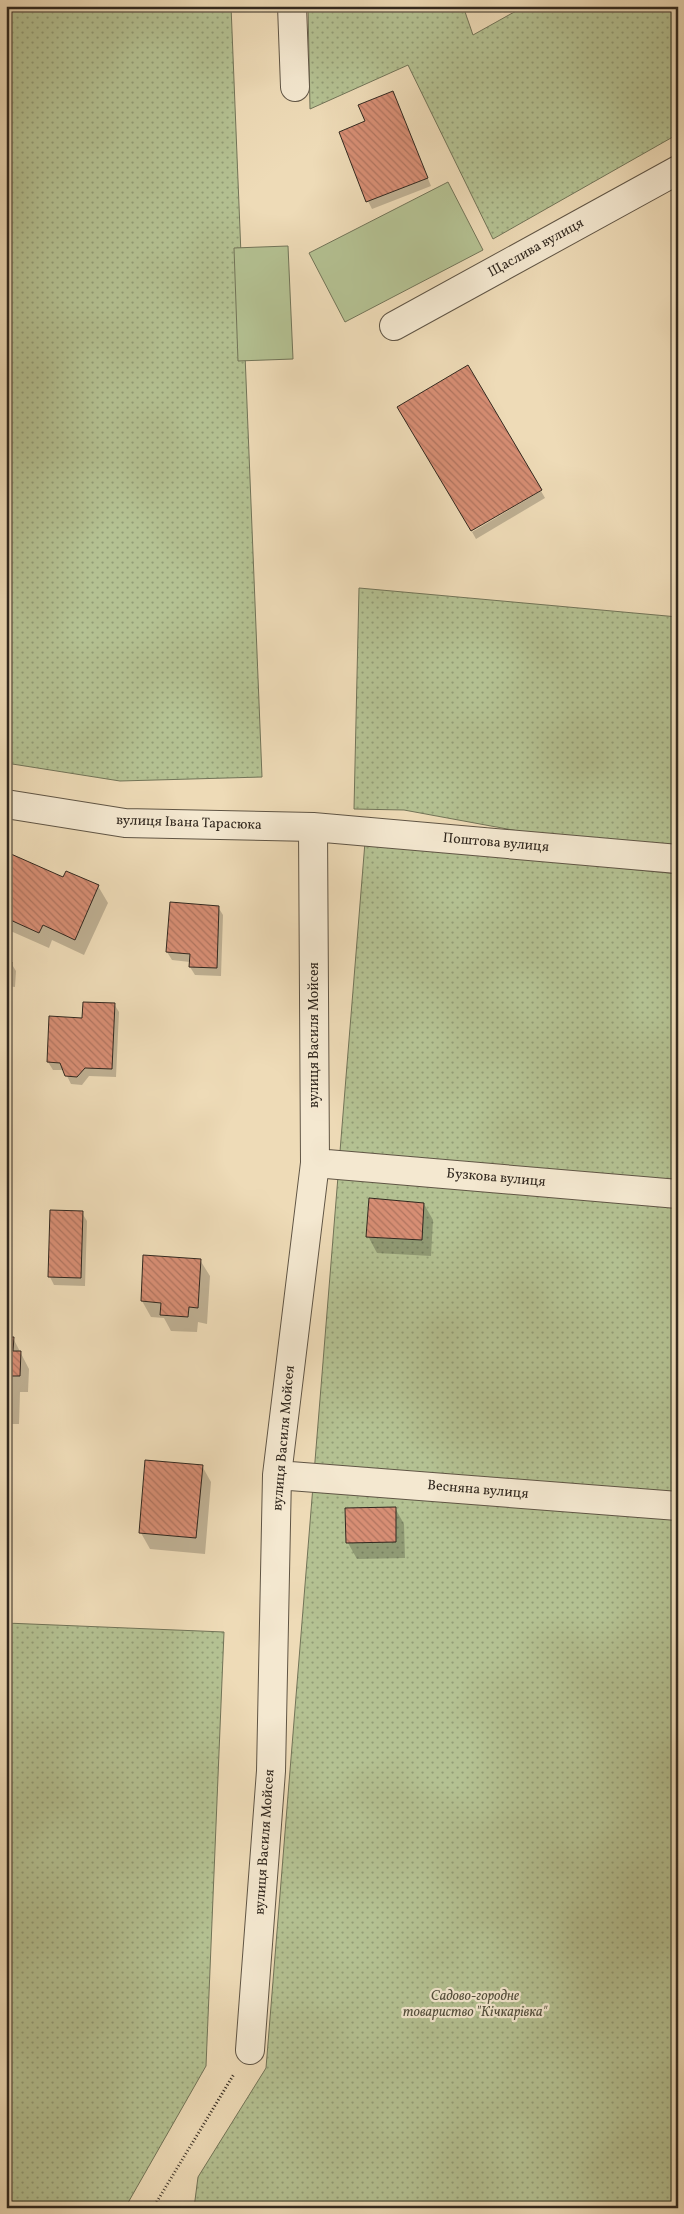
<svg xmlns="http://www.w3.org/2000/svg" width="684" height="2214" font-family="Vollkorn,serif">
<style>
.grass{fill:url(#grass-dots);stroke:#727458}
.park{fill:#b4c192;stroke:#727458}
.shadow{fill:#0003}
.building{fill:url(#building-back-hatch);stroke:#31281f}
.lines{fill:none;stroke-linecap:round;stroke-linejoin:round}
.street-casing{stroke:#605545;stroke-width:30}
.path{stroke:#31281f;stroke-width:3;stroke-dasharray:1 2.5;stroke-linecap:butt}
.street{stroke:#f4e8d0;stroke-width:28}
.labels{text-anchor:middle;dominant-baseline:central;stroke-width:4.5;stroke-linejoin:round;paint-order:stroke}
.street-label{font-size:14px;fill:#31281f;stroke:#f4e8d0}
.park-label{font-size:14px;font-style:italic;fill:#524e3c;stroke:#f4e8d0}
</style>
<defs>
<pattern id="grass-dots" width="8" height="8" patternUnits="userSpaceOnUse" patternTransform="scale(1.25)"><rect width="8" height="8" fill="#b4c192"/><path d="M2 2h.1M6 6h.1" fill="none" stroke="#939d77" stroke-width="1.8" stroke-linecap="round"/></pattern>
<pattern id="building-back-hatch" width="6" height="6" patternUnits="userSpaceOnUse" patternTransform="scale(1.25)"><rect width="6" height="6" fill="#d78e74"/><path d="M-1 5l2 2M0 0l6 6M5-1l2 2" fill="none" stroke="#af745f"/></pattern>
</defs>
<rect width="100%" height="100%" fill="#eedbb7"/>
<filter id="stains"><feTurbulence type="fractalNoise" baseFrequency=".004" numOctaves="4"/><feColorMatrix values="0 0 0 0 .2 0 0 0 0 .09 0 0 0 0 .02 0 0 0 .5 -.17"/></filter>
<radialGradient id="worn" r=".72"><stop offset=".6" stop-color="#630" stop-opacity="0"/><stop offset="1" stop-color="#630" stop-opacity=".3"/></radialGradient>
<path class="grass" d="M 6,6 L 231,6 L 262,777 L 120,781 L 6,763 Z
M 308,6 L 463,6 L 473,35 L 525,6 L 678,6 L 678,134 L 493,239 L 408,65 L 310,109 Z
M 359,588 L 678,617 L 678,845 L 529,833 L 404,810 L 354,809 Z
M 365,842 L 678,874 L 678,2208 L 194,2208 L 198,2177 L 266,2068 Z
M 6,1623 L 224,1632 L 206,2066 L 125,2208 L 6,2208 Z"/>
<path class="park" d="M 448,182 L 483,250 L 345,322 L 309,253 Z
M 288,246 L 293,359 L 238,361 L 234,248 Z"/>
<path class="shadow" d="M 393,92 L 431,186 L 372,209 L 368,201 L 366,122 Z
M 541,491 L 545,498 L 476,539 L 472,532 Z
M 6,867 L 98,886 L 108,903 L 84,955 L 52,940 L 49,948 L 6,929 Z
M 218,907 L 223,915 L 221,976 L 195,975 L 190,967 L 190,962 L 172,960 L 167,952 Z
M 6,963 L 11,963 L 16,971 L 15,987 L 6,986 Z
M 114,1004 L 119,1012 L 116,1077 L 89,1076 L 82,1085 L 71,1084 L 64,1070 L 53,1070 L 48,1062 Z
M 424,1204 L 433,1220 L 431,1256 L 377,1253 L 368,1236 Z
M 82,1213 L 87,1221 L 85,1286 L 54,1285 L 50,1277 Z
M 145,1256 L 200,1260 L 210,1276 L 207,1324 L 198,1322 L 197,1332 L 171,1331 L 164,1318 L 151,1317 L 142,1301 Z
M 6,1338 L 13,1338 L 29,1369 L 28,1392 L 20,1392 L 19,1424 L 6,1424 Z
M 202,1466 L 211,1482 L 205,1554 L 150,1549 L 141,1533 Z
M 395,1508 L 404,1524 L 405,1558 L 357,1559 L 348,1543 L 347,1509 Z"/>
<path class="building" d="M 393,91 L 428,178 L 366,202 L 339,132 L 365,121 L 358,105 Z
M 468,365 L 542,490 L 471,531 L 397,407 Z
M 11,854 L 63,877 L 66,871 L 99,885 L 75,940 L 43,925 L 39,933 L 6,918 L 6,864 Z
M 170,902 L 219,906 L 217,968 L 189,967 L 190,954 L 166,952 Z
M 6,961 L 12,962 L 11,979 L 6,979 Z
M 83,1002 L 115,1003 L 112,1069 L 85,1068 L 77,1077 L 65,1076 L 60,1063 L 47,1062 L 49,1016 L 82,1018 Z
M 369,1198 L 424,1203 L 422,1240 L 366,1237 Z
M 50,1210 L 83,1211 L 81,1278 L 48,1277 Z
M 143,1255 L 201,1259 L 198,1308 L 189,1307 L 188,1317 L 160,1315 L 161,1303 L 141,1301 Z
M 6,1337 L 14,1337 L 13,1351 L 21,1351 L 20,1376 L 11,1376 L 10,1408 L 6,1408 Z
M 145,1460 L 203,1465 L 196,1538 L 139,1533 Z
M 396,1507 L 396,1542 L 346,1543 L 345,1508 Z"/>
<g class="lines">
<defs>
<path id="street" d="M 292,6 L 295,87
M 394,326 L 678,170
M 6,804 L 125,823 L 313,827 L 678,859
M 315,1163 L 678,1194
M 277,1475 L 678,1506
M 250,2050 L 271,1771 L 277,1475 L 315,1163 L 313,827"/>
</defs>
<use href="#street" class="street-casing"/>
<path class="path" d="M 153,2208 L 234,2074"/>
<use href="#street" class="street"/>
</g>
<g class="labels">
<g class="street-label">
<text transform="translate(536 248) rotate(-29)">Щаслива вулиця</text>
<text transform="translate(189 823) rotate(2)">вулиця Івана Тарасюка</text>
<text transform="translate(496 843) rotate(5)">Поштова вулиця</text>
<text transform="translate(314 1035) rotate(-90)">вулиця Василя Мойсея</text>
<text transform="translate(496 1178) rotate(5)">Бузкова вулиця</text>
<text transform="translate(284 1438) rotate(-85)">вулиця Василя Мойсея</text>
<text transform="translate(478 1490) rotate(5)">Весняна вулиця</text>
<text transform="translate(265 1842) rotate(-86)">вулиця Василя Мойсея</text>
</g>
<g class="park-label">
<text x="475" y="1996">Садово-городне<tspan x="475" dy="16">товариство "Кічкарівка"</tspan></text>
</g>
</g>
<rect width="684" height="2214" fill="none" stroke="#eedbb7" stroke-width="25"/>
<rect x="8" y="8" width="669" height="2199" fill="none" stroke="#31281f" stroke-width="2.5"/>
<rect x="12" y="12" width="659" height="2189" fill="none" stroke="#31281f"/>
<rect width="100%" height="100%" filter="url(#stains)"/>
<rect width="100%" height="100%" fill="url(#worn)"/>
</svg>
